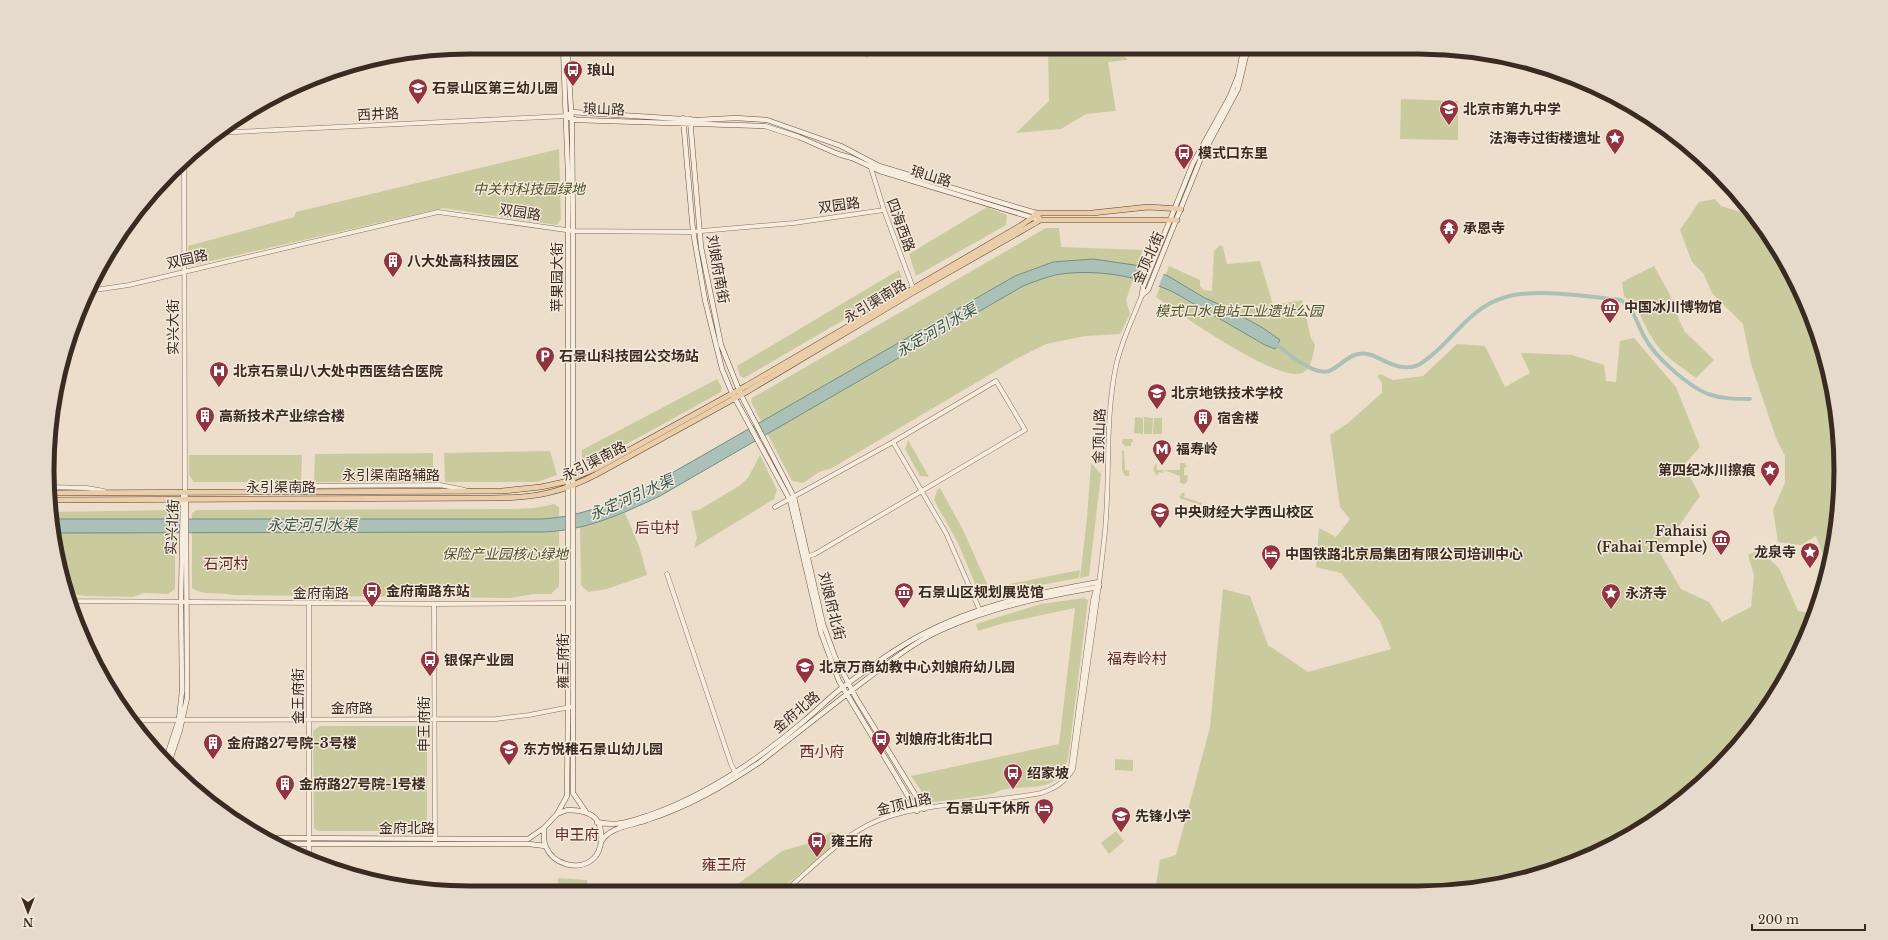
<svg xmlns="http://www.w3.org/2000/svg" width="1888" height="940" font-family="'Libre Baskerville','Noto Sans SC',serif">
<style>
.green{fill:#caca9f}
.water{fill:#abc1b8;stroke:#728f85}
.pier{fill:#ecdecb}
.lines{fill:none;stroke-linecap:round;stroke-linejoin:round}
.canal{stroke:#abc1b8;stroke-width:4}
.tertiary-casing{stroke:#887160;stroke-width:5}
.secondary-casing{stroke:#6a5243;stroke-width:5.5}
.primary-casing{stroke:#564034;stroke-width:6}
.tertiary{stroke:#f7edde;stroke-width:4}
.secondary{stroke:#f7edde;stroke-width:4.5}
.primary{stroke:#ebcea7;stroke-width:5}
.labels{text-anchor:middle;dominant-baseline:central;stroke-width:3;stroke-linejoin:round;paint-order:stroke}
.poi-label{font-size:14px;font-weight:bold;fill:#3a2b22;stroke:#f4e9da;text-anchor:start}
.street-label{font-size:14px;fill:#3a2b22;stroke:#f4e9da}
.park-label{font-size:14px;font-style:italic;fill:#4f542a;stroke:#f4e9da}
.water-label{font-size:15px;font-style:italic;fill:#335851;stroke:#f4e9da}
.neighbourhood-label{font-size:15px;fill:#632b25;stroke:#f4e9da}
.rim{fill:none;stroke:#3a2b22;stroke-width:5}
</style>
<rect width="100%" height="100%" fill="#ecdecb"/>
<path class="green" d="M 819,47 L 875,47 L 868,58 L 847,50 L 817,50 Z
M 941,47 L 984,47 L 980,52 L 944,54 Z
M 1048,47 L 1114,47 L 1128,60 L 1108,62 L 1116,111 L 1086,114 L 1061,129 L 1016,133 L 1049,101 Z
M 1401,99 L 1458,101 L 1458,140 L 1400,139 Z
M 559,149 L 561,219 L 557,225 L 443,208 L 189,266 L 188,246 L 294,217 L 296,212 Z
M 1715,199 L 1721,206 L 1754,216 L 1770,235 L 1809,308 L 1833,388 L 1841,470 L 1833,553 L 1828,568 L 1816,536 L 1801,545 L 1778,542 L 1773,510 L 1785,483 L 1785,456 L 1776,438 L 1751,364 L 1743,324 L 1712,293 L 1703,273 L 1692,262 L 1680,230 L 1699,202 Z
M 987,207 L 1007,215 L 1006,225 L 916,276 L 909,254 Z
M 1046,228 L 1059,228 L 1061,247 L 1143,250 L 1126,300 L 1130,314 L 1120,334 L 1085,336 L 1046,344 L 1016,359 L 832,468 L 819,472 L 803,483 L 792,481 L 751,402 L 752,398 Z
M 1220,245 L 1223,247 L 1227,264 L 1260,261 L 1273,305 L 1302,300 L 1311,338 L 1315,345 C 1313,353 1312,367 1304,372 C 1283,387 1177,312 1156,297 L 1169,266 L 1200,280 L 1200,286 L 1203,290 L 1212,291 L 1214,251 Z
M 1654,266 L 1669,293 L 1680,322 L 1685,332 L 1714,360 L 1696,378 C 1680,366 1661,355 1651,336 C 1641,319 1640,309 1624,296 L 1622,282 Z
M 899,270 L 903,281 L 902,286 L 744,378 L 740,376 L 737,366 Z
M 1634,338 L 1676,387 L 1700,447 L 1684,465 L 1700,496 L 1660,553 L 1681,589 L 1709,602 L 1722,622 L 1751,607 L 1754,575 L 1748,555 L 1759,550 L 1779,568 L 1798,611 L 1814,614 L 1809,632 L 1753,728 L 1675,806 L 1580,861 L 1473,889 L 1155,891 L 1160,860 L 1176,855 L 1210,727 L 1223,589 L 1250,596 L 1268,645 L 1308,672 L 1391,649 L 1380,621 L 1341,573 L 1316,567 L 1319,528 L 1336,537 L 1350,519 L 1340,507 L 1330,435 L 1348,423 L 1382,393 L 1382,383 L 1377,376 L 1380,374 L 1393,380 L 1423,376 L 1457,344 L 1485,346 L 1505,387 L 1530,373 L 1521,353 L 1572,355 L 1604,365 L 1606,381 L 1616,382 L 1620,341 Z
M 717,379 L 722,388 L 721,392 L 587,466 L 582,458 L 582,450 Z
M 1135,417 L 1143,418 L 1143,434 L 1134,433 Z
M 1144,417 L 1153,418 L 1152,434 L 1144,434 Z
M 1154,418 L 1162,418 L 1162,434 L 1153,434 Z
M 1123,439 L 1133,439 L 1133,442 L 1131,442 L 1131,446 L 1125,446 L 1122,443 Z
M 908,440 L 929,477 L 920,476 L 905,449 Z
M 550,451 L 557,475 L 537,482 L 445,482 L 444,453 Z
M 1122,451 L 1124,451 L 1125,470 L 1129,471 L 1129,476 L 1125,476 L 1122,470 Z
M 433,453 L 433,477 L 431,482 L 314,482 L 315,454 Z
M 189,455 L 302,455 L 301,482 L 194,482 L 189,475 Z
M 760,455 L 777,490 L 774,499 L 694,548 L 697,538 L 691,511 L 699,510 L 739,486 L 748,478 Z
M 48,457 L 53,457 L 54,480 L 49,482 Z
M 1091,463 L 1101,474 L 1089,576 L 1080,578 L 1087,518 Z
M 1156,463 L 1157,470 L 1180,470 L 1180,463 L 1185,463 L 1187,467 L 1184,468 L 1184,475 L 1188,475 L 1187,482 L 1184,484 L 1180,483 L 1180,476 L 1164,470 L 1163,473 L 1159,472 L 1157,476 L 1153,469 Z
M 940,488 L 963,530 L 989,588 L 1080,570 L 1079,578 L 1019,589 L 990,597 L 979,593 L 958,543 L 934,500 L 937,490 Z
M 1182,493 L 1185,493 L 1184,497 L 1202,503 L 1202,506 L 1216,510 L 1219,504 L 1221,506 L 1220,512 L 1218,514 L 1201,506 L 1201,505 L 1179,498 Z
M 554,504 L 559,507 L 559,586 L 551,594 L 533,594 L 511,598 L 233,595 C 219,592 203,596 192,588 L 192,513 L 197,510 L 514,509 L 535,508 Z
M 172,510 L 175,514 L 175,589 L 168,594 L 144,593 L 133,597 L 85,596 L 67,593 L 51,525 L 50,512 Z
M 625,513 L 639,546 L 647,575 L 607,589 L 588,592 L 581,585 L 580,527 Z
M 1084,598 L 1088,600 L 1069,752 C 1063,793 1037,785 1006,789 C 1000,790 996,793 991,794 C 971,798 952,800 932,802 L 928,801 L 911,776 L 1059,744 L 1075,608 L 1004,623 L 978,631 L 976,624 L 1041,604 Z
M 320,726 L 421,726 L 427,732 L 427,828 L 424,831 L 318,831 L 314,828 L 313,731 Z
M 1115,759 L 1133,760 L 1133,771 L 1115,770 Z
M 1116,831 L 1124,841 L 1109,854 L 1101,843 Z
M 831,832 L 846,835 L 778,892 L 727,892 L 782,851 L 816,841 Z
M 558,878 L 587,880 L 587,893 L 557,893 Z"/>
<path class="water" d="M 1093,259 L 1141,266 L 1168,276 L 1203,297 L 1227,308 L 1263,328 L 1280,340 L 1275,349 L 1265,345 L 1175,293 C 1140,276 1094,268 1055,275 C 1044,278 1033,282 1023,286 L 660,496 C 622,514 585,531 542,532 L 52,533 L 50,519 L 541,519 C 581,517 616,502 651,485 L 1015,276 L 1053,262 Z"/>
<path class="pier" d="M 1143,265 L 1164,273 L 1158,288 L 1136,282 Z"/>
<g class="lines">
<path class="canal" d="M 1274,343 C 1287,352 1313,376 1329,371 C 1340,367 1347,356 1358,354 C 1377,350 1391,373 1416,366 C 1424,363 1433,354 1440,348 C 1460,328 1478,304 1506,297 C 1536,288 1589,297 1621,300 C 1636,312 1636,322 1645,338 C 1655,357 1688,386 1708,394 C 1722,399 1736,399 1750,399"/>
<defs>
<path id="tertiary" d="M 215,133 L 567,116
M 184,161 L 185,492
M 871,168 L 884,210 L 913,288
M 88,291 L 129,285 L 438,212 L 573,231 L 690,232 L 794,223 L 884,210
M 893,442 L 946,533 L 981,613
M 49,487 L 87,488 L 104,491
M 309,492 L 315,486 L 440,485 L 465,490
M 775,507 L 893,442 L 996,381 L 1025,430 L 815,554 L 809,556
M 667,574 L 731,764 L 736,774
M 68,599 L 77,601 L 434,604 L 571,603
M 434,604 L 435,842
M 130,720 L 496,719 L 529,715 L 570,707
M 1070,774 L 1093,600 L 1097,585
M 309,861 L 309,603
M 784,892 C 811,869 837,841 868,825 C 915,801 989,804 1041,793 C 1054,789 1066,781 1073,769 C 1083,693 1096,618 1104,541 C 1111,483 1104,423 1116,366 C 1121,342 1133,318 1142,295"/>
<path id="secondary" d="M 567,47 L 572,125 L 573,231 L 573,793 L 586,812
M 569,114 L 571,112 L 698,120 L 736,118 L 767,120 L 841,146 L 879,166 L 1036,213
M 570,118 L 577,120 L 765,126 L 799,137 L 838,154 L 852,158 L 880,171 L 1040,220
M 683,118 L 693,231 L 705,300 L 722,369 L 732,393 L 790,500 L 821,633 L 839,681 L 917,811
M 690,119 L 701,247 L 721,345 L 741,395 L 794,497 L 823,624 L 835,657 L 856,698 L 924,809
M 1142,295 L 1148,290 L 1201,158 L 1238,89 L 1248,47
M 1142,295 L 1143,287 L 1193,163 L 1230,96 L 1238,76 L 1244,47
M 165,762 L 179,719 L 182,691 L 181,602 L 183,496
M 168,766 L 180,730 L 187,698 L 186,500 L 185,492
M 567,810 C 576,810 589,811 596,819 C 604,830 603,850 593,859 C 578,872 553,864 546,847 C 543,841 544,834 544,828 L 557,814 Z
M 557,814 L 567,796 L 568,708 L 568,172 L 563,47
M 597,822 C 616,827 632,821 650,815 C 707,795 758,760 804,721 C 817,710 829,698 843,687 C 867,669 893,650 921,635 C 977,605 1037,593 1099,582
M 265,838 L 528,839 L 544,828
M 601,842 C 610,826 632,826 647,820 C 688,807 724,786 760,762 C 796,734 831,706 868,678 C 891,661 914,642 941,630 C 991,607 1045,596 1099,587
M 277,844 L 529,844 L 545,846"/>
<path id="primary" d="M 1036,213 L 1092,213 L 1148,207 L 1181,209
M 1040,220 L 1177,220
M 50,493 L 502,491 L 541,487 L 564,482 L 595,469 L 746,386 L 1020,226 L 1032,218 L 1036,213
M 50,500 L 493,498 C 534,498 561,493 597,474 L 748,391 L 912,293 L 1037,222 L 1040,220 L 1036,213"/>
</defs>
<use href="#tertiary" class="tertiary-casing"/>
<use href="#secondary" class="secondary-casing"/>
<use href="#primary" class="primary-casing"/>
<use href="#tertiary" class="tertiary"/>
<use href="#secondary" class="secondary"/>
<use href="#primary" class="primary"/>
</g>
<defs>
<symbol id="bus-pin" viewBox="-11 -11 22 30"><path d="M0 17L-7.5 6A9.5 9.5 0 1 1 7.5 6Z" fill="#923440" stroke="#f4e9da"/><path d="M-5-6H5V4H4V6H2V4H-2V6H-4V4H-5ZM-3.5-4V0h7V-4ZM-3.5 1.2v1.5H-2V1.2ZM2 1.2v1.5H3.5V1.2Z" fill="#fff"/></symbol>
<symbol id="school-pin" viewBox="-11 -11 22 30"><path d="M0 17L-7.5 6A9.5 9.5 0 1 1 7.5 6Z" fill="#923440" stroke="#f4e9da"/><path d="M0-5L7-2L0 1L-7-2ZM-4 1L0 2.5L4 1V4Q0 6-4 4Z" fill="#fff"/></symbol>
<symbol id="sight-pin" viewBox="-11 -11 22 30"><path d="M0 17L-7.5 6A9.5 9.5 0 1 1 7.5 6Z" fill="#923440" stroke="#f4e9da"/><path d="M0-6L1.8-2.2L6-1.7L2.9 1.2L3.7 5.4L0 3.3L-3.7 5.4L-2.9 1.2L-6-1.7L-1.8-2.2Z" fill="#fff"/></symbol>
<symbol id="temple-pin" viewBox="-11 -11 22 30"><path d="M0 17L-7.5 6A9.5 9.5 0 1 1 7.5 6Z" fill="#923440" stroke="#f4e9da"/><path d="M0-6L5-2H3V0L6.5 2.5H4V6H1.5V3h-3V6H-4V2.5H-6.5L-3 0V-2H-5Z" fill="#fff"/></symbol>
<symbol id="building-pin" viewBox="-11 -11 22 30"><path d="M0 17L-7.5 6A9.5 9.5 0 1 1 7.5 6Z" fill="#923440" stroke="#f4e9da"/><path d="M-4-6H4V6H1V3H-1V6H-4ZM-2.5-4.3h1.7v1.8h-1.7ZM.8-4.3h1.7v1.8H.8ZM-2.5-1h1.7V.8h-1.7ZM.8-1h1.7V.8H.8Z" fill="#fff"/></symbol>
<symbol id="museum-pin" viewBox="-11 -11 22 30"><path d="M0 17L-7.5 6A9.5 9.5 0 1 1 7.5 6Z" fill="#923440" stroke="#f4e9da"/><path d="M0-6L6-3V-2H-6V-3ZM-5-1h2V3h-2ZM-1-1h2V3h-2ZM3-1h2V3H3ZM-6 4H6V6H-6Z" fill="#fff"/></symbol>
<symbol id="parking-pin" viewBox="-11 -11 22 30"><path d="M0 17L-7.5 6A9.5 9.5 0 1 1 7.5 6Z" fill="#923440" stroke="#f4e9da"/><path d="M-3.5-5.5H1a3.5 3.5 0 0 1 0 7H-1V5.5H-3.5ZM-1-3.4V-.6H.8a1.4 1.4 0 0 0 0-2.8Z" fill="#fff"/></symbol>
<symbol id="hospital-pin" viewBox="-11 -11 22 30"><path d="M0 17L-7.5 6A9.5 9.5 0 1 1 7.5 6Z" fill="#923440" stroke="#f4e9da"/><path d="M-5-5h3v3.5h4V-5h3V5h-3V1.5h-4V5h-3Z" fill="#fff"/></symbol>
<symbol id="metro-pin" viewBox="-11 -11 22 30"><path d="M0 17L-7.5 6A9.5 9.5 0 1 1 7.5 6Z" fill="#923440" stroke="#f4e9da"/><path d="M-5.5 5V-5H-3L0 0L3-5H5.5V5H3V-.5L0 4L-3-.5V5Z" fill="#fff"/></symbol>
<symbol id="university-pin" viewBox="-11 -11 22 30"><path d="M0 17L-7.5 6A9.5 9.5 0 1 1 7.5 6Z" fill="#923440" stroke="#f4e9da"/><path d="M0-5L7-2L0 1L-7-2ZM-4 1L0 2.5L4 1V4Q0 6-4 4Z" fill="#fff"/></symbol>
<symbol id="hotel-pin" viewBox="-11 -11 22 30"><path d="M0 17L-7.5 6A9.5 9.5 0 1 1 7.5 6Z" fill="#923440" stroke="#f4e9da"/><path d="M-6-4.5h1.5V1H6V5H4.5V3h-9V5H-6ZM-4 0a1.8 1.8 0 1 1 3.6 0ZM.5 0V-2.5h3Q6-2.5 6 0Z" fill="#fff"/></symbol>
</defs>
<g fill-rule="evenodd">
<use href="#bus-pin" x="562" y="59" width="22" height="30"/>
<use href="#school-pin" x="407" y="77" width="22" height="30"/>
<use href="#school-pin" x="1438" y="98" width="22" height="30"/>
<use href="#sight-pin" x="1604" y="127" width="22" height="30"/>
<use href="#bus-pin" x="1173" y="142" width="22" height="30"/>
<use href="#temple-pin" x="1438" y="217" width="22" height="30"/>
<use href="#building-pin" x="382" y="250" width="22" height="30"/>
<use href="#museum-pin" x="1599" y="296" width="22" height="30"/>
<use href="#parking-pin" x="534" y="345" width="22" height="30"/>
<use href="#hospital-pin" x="208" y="360" width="22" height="30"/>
<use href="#school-pin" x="1146" y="382" width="22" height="30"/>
<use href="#building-pin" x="194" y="405" width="22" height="30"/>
<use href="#building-pin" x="1192" y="407" width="22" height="30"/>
<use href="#metro-pin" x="1151" y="438" width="22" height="30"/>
<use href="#sight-pin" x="1759" y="459" width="22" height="30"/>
<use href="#university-pin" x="1149" y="501" width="22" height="30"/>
<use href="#museum-pin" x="1710" y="528" width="22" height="30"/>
<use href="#sight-pin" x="1799" y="541" width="22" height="30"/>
<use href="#hotel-pin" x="1260" y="543" width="22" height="30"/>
<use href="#bus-pin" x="361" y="580" width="22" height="30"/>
<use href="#museum-pin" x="893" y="581" width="22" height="30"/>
<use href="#sight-pin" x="1600" y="582" width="22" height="30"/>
<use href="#bus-pin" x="419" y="649" width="22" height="30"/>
<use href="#school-pin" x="794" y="656" width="22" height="30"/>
<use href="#bus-pin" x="870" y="728" width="22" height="30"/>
<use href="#building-pin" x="202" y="732" width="22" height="30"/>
<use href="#school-pin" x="498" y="738" width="22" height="30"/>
<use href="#bus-pin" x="1002" y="762" width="22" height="30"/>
<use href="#building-pin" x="274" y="773" width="22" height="30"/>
<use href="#hotel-pin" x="1033" y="797" width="22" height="30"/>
<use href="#school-pin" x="1110" y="805" width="22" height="30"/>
<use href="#bus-pin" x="806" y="830" width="22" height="30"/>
</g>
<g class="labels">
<g class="poi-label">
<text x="587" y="70">琅山</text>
<text x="432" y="88">石景山区第三幼儿园</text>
<text x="1463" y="109">北京市第九中学</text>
<text x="1601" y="138" text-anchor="end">法海寺过街楼遗址</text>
<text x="1198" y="153">模式口东里</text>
<text x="1463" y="228">承恩寺</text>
<text x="407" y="261">八大处高科技园区</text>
<text x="1624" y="307">中国冰川博物馆</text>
<text x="559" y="356">石景山科技园公交场站</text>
<text x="233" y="371">北京石景山八大处中西医结合医院</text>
<text x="1171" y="393">北京地铁技术学校</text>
<text x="219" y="416">高新技术产业综合楼</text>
<text x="1217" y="418">宿舍楼</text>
<text x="1176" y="449">福寿岭</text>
<text x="1756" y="470" text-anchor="end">第四纪冰川擦痕</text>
<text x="1174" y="512">中央财经大学西山校区</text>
<text x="1707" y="531" text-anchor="end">Fahaisi<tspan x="1707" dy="16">(Fahai Temple)</tspan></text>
<text x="1796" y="552" text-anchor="end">龙泉寺</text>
<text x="1285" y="554">中国铁路北京局集团有限公司培训中心</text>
<text x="386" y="591">金府南路东站</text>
<text x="918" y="592">石景山区规划展览馆</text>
<text x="1625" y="593">永济寺</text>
<text x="444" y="660">银保产业园</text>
<text x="819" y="667">北京万商幼教中心刘娘府幼儿园</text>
<text x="895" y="739">刘娘府北街北口</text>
<text x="227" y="743">金府路27号院-3号楼</text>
<text x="523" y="749">东方悦稚石景山幼儿园</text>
<text x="1027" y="773">绍家坡</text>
<text x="299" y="784">金府路27号院-1号楼</text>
<text x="1030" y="808" text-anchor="end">石景山干休所</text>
<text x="1135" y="816">先锋小学</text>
<text x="831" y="841">雍王府</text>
</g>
<g class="street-label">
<text transform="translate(604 109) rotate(2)">琅山路</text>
<text transform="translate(378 114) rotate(-3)">西井路</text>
<text transform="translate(931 176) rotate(17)">琅山路</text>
<text transform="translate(839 205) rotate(-8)">双园路</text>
<text transform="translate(520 212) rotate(9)">双园路</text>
<text transform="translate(901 225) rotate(70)">四海西路</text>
<text transform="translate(1148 258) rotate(-66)">金顶北街</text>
<text transform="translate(187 259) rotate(-13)">双园路</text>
<text transform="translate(718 269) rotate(80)">刘娘府南街</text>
<text transform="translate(557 277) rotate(-90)">苹果园大街</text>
<text transform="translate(875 301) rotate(-31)">永引渠南路</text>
<text transform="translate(173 327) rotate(-90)">实兴大街</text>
<text transform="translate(1099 436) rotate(-88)">金顶山路</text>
<text transform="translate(594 461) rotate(-27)">永引渠南路</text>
<text x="391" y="475">永引渠南路辅路</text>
<text x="281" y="487">永引渠南路</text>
<text transform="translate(172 527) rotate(-87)">实兴北街</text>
<text x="321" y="593">金府南路</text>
<text transform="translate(832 606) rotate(76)">刘娘府北街</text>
<text transform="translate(563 661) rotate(-90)">雍王府街</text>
<text transform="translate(298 696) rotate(-90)">金王府街</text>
<text x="352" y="708">金府路</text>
<text transform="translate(796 712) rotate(-40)">金府北路</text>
<text transform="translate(424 724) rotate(-90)">申王府街</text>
<text transform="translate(904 804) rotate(-13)">金顶山路</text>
<text x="407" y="828">金府北路</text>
</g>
<g class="park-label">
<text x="529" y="189">中关村科技园绿地</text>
<text x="1239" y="311">模式口水电站工业遗址公园</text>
<text x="505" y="554">保险产业园核心绿地</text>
</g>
<g class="water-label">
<text transform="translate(936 330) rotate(-30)">永定河引水渠</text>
<text transform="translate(631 497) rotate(-24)">永定河引水渠</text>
<text x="312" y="524">永定河引水渠</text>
</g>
<g class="neighbourhood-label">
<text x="657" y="527">后屯村</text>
<text x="226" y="563">石河村</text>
<text x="1137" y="658">福寿岭村</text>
<text x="822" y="751">西小府</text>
<text x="577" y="834">申王府</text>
<text x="724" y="864">雍王府</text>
</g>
</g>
<path d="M0 0H1888V940H0ZM470 54H1418A416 416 0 0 1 1834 470V470A416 416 0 0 1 1418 886H470A416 416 0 0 1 54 470V470A416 416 0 0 1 470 54Z" fill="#e5dacb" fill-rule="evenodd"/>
<path class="rim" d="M470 54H1418A416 416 0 0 1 1834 470V470A416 416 0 0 1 1418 886H470A416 416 0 0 1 54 470V470A416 416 0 0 1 470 54Z"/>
<g transform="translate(28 912) rotate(180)" stroke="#f4e9da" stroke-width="3" paint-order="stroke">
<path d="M0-3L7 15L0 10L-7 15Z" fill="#3a2b22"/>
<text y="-6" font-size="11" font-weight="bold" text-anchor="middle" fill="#3a2b22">N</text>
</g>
<path d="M1752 924v6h113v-6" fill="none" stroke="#3a2b22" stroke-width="2"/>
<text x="1758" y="924" font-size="12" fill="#3a2b22" stroke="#f4e9da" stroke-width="3" paint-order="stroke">200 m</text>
</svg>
